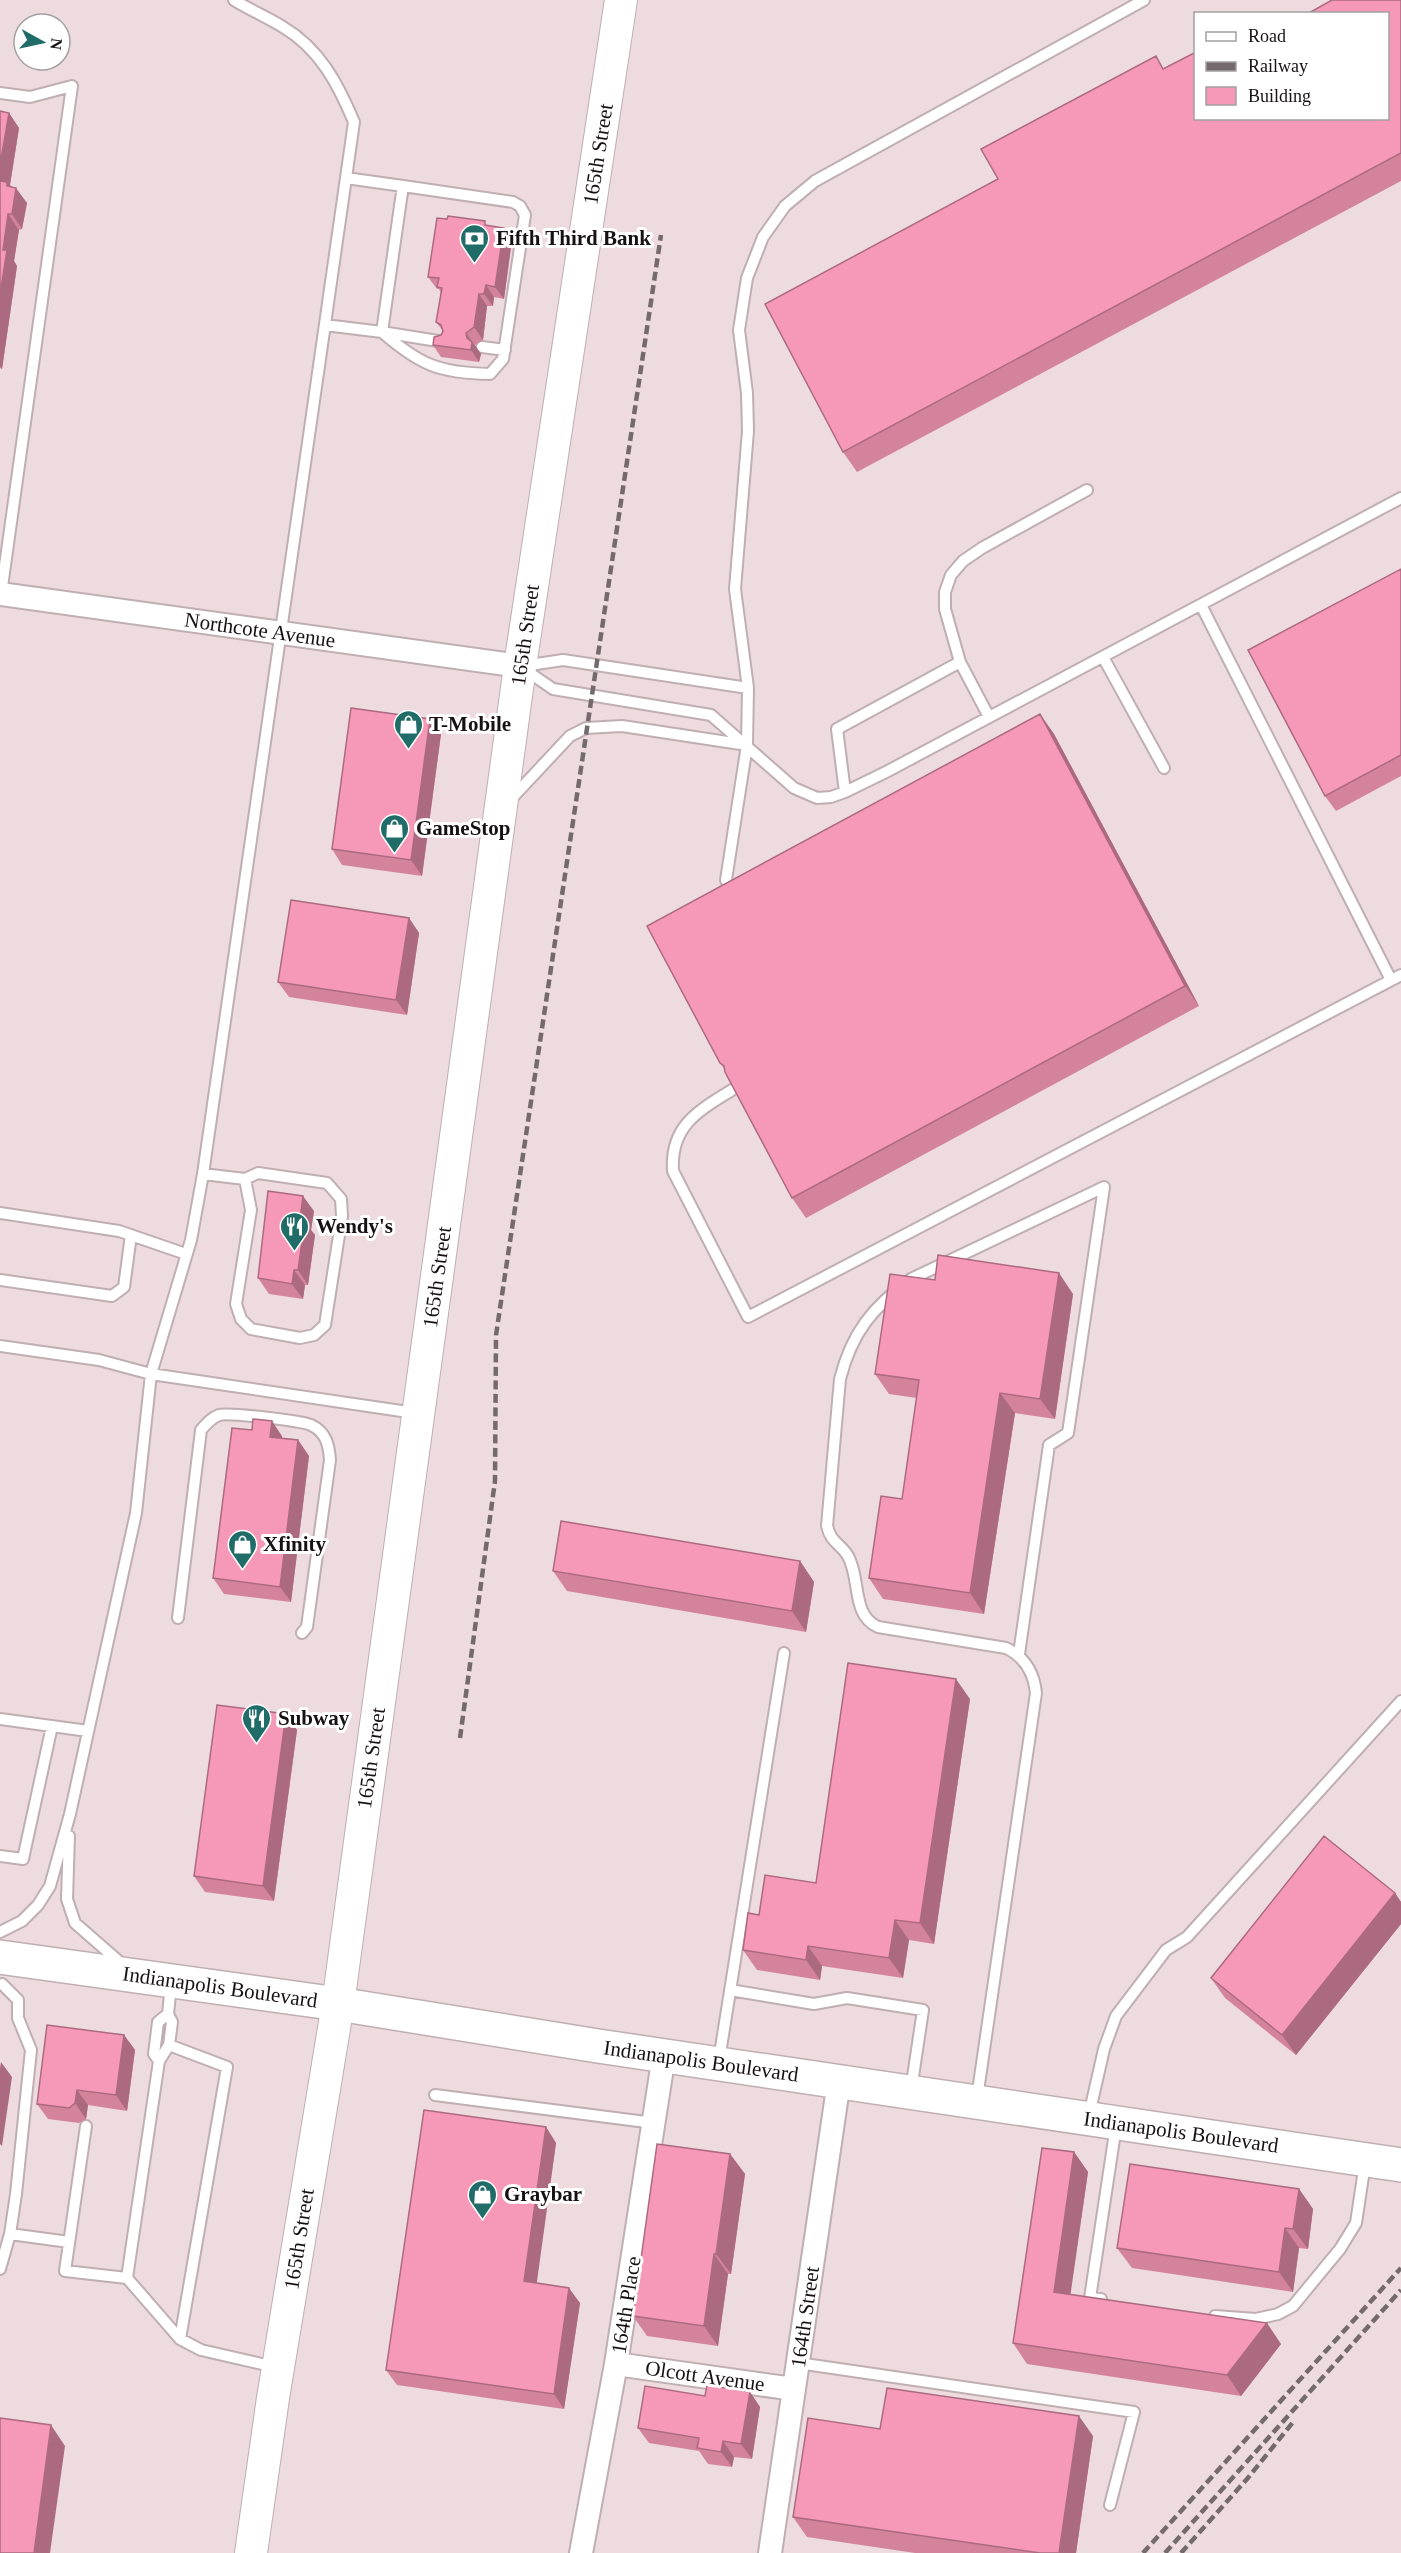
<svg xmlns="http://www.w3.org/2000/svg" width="1401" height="2553" font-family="Georgia,serif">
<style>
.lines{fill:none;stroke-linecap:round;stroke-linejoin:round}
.lane-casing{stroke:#bfaeb2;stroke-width:14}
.street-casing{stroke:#bfaeb2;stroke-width:26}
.secondary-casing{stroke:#bfaeb2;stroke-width:34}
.primary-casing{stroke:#bfaeb2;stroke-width:36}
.lane{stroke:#fff;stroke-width:10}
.street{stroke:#fff;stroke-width:22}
.secondary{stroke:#fff;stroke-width:32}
.primary{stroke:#fff;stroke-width:33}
.rail{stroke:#74696c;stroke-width:4.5;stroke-dasharray:9 4.5;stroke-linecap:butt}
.wall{fill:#d4839d}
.shaded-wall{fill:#ac6a80}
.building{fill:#f698b7;stroke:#ac6a80;stroke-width:1.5}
.labels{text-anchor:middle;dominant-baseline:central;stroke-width:6;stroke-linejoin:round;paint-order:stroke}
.street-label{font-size:21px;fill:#171113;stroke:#fff}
.poi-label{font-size:21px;font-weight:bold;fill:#171113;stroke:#fff;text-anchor:start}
</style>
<rect width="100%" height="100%" fill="#eddbe0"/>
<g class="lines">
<defs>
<path id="lane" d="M 0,93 L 30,97 L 72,86 L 1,594
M 325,325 L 382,332 L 400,206 L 403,186 L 346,178
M 382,332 C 420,365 439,373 490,374 L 503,359 L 525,215 L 520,206 L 513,202 L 403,186
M 382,332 L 444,342
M 482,347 L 505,350
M 1201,605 L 1391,980
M 1103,657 L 1164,768
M 960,662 L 945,609 L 945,592 L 951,575 L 963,561 L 982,548 L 1087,490
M 523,666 L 563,660 L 748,688
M 524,669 L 553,689 L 711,715 L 794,788 L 817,798 L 831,797 L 845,792 L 886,772 L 1401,498
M 845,792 L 837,729 L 960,662 L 989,717
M 511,799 L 570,736 L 586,728 L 622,726 L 747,745
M 726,880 L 747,745 L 748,688 L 735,589 L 748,431 L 747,393 L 739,330 L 747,278 L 763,237 L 785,206 L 815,181 L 1144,0
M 732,1090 C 698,1111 670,1126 673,1171 L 748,1317 L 1401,975
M 203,1174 L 245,1179 L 258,1173 L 327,1183 L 341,1199 L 342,1216 L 325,1325 L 314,1335 L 300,1338 L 251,1329 L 241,1319 L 236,1304 L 251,1210 L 245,1179
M 0,1213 L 119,1231 L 186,1254
M 0,1280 L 112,1296 L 124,1287 L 131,1235
M 0,1346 L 99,1360 L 151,1374 L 415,1413
M 178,1618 L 201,1430 C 206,1424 211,1418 219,1415 C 227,1412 302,1421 311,1425 C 326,1432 329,1445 330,1460 L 307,1627 L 302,1633
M 0,1719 L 88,1731
M 69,1836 L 67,1899 L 75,1923 L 123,1965
M 0,1856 L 23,1859 L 52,1726
M 0,1932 L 22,1921 L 38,1905 L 50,1886 L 70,1814 L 136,1513 L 151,1374 L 191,1240 L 203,1174 L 354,122 C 338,84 320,49 283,27 C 267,17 250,10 234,0
M 171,1985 L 168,2014 L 172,2022 L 169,2045 L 159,2061 L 127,2278 L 180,2339 L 201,2350 L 275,2367
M 730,1990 L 814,2004 L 847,1998 L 923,2010 L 911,2090
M 169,2045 L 227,2067 L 180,2339
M 719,2060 L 784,1653
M 159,2061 L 154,2054 L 158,2022 L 168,2014
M 435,2095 L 654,2123
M 977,2098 L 1036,1693 C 1034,1673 1025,1657 1006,1648 L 878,1627 C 851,1615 861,1579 848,1556 C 840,1543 831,1543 827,1526 L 840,1379 C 852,1332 873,1307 911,1279 L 1104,1187 L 1068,1433 L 1049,1445 L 1019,1654
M 1089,2115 L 1104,2049 L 1116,2016 L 1166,1950 L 1187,1937 L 1401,1701
M 86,2126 L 65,2271 L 127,2278
M 10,2234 L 69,2242
M 0,2269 L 10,2234 L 16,2194 L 31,2050 L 18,2018 L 18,2000 L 2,1984
M 1101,2299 L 1090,2298 L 1116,2126
M 1215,2316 L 1256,2319 L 1278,2314 L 1293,2306 L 1340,2249 L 1356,2223 L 1365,2163
M 798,2363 L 1134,2412 L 1110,2505"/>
<path id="street" d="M 0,594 L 520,666
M 616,2364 L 794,2389
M 581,2553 L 616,2364 L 664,2055
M 770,2553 L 839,2081"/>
<path id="secondary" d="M 251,2553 L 273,2398 L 338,2004 L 520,666 L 621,0"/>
<path id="primary" d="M 0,1957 L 338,2004 L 598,2046 L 1401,2165"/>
</defs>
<use href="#lane" class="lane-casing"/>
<use href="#street" class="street-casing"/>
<use href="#secondary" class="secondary-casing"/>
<use href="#primary" class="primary-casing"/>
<use href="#lane" class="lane"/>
<use href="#street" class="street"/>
<use href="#secondary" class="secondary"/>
<use href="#primary" class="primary"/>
<path class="rail" d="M 460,1738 L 495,1481 L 496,1335 L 661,235
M 1143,2553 L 1401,2268
M 1165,2553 L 1401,2290
M 1181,2553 L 1247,2479 L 1294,2421"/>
</g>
<path class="wall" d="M 1401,0 L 1401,181 L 857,472 L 843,452 L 1196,118 Z
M 0,111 L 9,113 L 19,128 L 10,185 L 27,203 L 22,229 L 19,230 L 14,261 L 17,266 L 2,369 L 0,368 Z
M 488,226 L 504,228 L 512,240 L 504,299 L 494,297 L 493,306 L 487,306 L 483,340 L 475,345 L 481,354 L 479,362 L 441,357 L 433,345 L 441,335 L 443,331 L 436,322 L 441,293 L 439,289 L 437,289 L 428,277 Z
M 1401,569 L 1401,776 L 1336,811 L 1325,796 Z
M 1040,714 L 1054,734 L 1199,1006 L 806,1218 L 792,1198 L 725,1070 L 720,1063 Z
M 441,734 L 422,876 L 342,865 L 332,849 Z
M 409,918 L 419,933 L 407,1015 L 289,997 L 278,982 Z
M 314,1211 L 311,1230 L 315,1235 L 308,1285 L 305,1285 L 303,1299 L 269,1294 L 258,1278 Z
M 935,1280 L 1073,1294 L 1055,1419 L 1015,1413 L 984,1614 L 883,1599 L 869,1578 L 902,1499 L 917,1398 L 889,1394 L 875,1374 Z
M 282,1436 L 282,1438 L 298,1440 L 309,1456 L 291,1602 L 224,1594 L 213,1578 Z
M 800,1561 L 814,1582 L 806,1632 L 567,1591 L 553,1571 Z
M 970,1699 L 934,1944 L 909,1940 L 903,1978 L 822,1966 L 820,1980 L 757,1970 L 743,1950 L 759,1915 L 816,1883 Z
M 286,1714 L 297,1730 L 274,1901 L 205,1892 L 194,1876 Z
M 1395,1893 L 1401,1902 L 1401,1924 L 1296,2055 L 1225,1998 L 1211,1978 Z
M 124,2035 L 135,2050 L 127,2111 L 88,2105 L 86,2119 L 79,2123 L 48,2119 L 37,2104 Z
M 546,2127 L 556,2143 L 536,2283 L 580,2303 L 564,2409 L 397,2385 L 386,2370 Z
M 1074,2152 L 1088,2172 L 1070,2294 L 1281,2344 L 1241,2396 L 1027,2364 L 1013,2343 Z
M 730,2154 L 745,2174 L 731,2274 L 728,2274 L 718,2346 L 647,2336 L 633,2316 Z
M 1299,2189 L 1313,2209 L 1308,2249 L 1299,2248 L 1293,2292 L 1132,2268 L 1117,2248 Z
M 750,2392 L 760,2407 L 752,2459 L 734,2457 L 732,2467 L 708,2464 L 699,2451 L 649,2443 L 638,2428 L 705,2396 Z
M 880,2429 L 1093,2436 L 1076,2553 L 915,2553 L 807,2537 L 793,2517 Z"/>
<path class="shaded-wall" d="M 9,113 L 19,128 L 10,185 L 15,193 L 16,188 L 27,203 L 22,229 L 12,214 L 0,184 L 0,165 Z
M 8,214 L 19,230 L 14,261 L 17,266 L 2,369 L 0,366 L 0,295 L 3,250 Z
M 504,228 L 512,240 L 504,299 L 495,287 Z
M 486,285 L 494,297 L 493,306 L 484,294 Z
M 479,294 L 487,306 L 483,340 L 474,327 Z
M 466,333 L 481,354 L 479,362 L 471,350 Z
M 1040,714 L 1054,734 L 1199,1006 L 1185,986 Z
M 430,719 L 441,734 L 422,876 L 411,860 Z
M 409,918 L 419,933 L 407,1015 L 396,1000 Z
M 303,1196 L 314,1211 L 311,1230 L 315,1235 L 308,1285 L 298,1270 L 300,1219 Z
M 294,1270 L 305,1285 L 303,1299 L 292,1284 Z
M 1059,1273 L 1073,1294 L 1055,1419 L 1040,1399 Z
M 1000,1393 L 1015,1413 L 984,1614 L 970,1593 Z
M 272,1421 L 282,1436 L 281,1452 L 270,1437 Z
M 298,1440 L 309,1456 L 291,1602 L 280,1587 Z
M 800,1561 L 814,1582 L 806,1632 L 792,1611 Z
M 956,1679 L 970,1699 L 934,1944 L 920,1923 Z
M 286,1714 L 297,1730 L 274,1901 L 263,1886 Z
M 1395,1893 L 1401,1902 L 1401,1924 L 1296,2055 L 1282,2035 Z
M 895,1920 L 909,1940 L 903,1978 L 889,1958 Z
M 808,1946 L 822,1966 L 820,1980 L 806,1960 Z
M 124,2035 L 135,2050 L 127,2111 L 116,2095 Z
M 1,2062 L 12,2077 L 2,2146 L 0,2144 L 0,2068 Z
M 77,2090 L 88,2105 L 86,2119 L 75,2103 Z
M 546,2127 L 556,2143 L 535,2296 L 524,2281 Z
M 1074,2152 L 1088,2172 L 1068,2312 L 1054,2292 Z
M 730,2154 L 745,2174 L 731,2274 L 716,2254 Z
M 1299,2189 L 1313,2209 L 1308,2249 L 1293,2229 Z
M 1285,2228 L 1299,2248 L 1293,2292 L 1279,2272 Z
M 714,2254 L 728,2274 L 718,2346 L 704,2326 Z
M 569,2288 L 580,2303 L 564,2409 L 554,2394 Z
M 1267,2323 L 1281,2344 L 1241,2396 L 1227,2375 Z
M 750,2392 L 760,2407 L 752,2459 L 741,2444 Z
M 1079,2416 L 1093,2436 L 1076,2553 L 1059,2553 Z
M 51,2425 L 65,2446 L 50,2553 L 34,2553 Z
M 723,2441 L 734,2457 L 732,2467 L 721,2452 Z"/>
<path class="building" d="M 1332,0 L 1401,0 L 1401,153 L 843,452 L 765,304 L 998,179 L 981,149 L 1156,56 L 1163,69 L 1196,52 L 1196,118 L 1388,118 L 1388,14 L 1307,14 Z
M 0,111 L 9,113 L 0,165 Z
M 0,181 L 7,182 L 7,186 L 16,188 L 12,214 L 8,214 L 3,250 L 7,250 L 0,295 Z
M 448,216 L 485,221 L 485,225 L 504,228 L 495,287 L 486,285 L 484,294 L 479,294 L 474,327 L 466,333 L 467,338 L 472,342 L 471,350 L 433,345 L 434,337 L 441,335 L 443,331 L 441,325 L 436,322 L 442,288 L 437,287 L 439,278 L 428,277 L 437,218 L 447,219 Z
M 1401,569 L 1401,755 L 1325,796 L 1248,650 Z
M 351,708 L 430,719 L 411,860 L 332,849 Z
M 1040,714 L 1185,986 L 792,1198 L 725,1072 L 724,1066 L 720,1063 L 647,926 Z
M 291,900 L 409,918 L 396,1000 L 278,982 Z
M 268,1191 L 303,1196 L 300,1219 L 305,1220 L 298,1270 L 294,1270 L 292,1284 L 258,1278 Z
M 938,1255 L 1059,1273 L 1040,1399 L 1000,1393 L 970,1593 L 869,1578 L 881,1496 L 902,1499 L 919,1380 L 875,1374 L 890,1274 L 935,1280 Z
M 253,1419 L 272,1421 L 270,1437 L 298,1440 L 280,1587 L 213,1578 L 232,1428 L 252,1430 Z
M 561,1521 L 800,1561 L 792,1611 L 553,1571 Z
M 848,1663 L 956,1679 L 920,1923 L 895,1920 L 889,1958 L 808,1946 L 806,1960 L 743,1950 L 748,1913 L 759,1915 L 765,1875 L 816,1883 Z
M 217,1705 L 286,1714 L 263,1886 L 194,1876 Z
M 1324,1836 L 1395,1893 L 1282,2035 L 1211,1978 Z
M 47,2025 L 124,2035 L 116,2095 L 77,2090 L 75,2103 L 69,2108 L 37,2104 Z
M 424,2110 L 546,2127 L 524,2281 L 569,2288 L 554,2394 L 386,2370 Z
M 657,2144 L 730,2154 L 716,2254 L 714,2254 L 704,2326 L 633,2316 Z
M 1042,2148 L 1074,2152 L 1054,2292 L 1267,2323 L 1227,2375 L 1013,2343 Z
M 1130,2164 L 1299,2189 L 1293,2229 L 1285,2228 L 1279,2272 L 1117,2248 Z
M 707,2385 L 750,2392 L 741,2444 L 723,2441 L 721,2452 L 697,2448 L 699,2438 L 638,2428 L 645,2386 L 705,2396 Z
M 887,2388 L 1079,2416 L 1059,2553 L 1040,2553 L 793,2517 L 808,2418 L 880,2429 Z
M 0,2418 L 51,2425 L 34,2553 L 0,2553 Z"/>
<defs>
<symbol id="bank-pin" viewBox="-11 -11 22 30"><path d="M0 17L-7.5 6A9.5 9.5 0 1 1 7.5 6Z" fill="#206c69" stroke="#fff"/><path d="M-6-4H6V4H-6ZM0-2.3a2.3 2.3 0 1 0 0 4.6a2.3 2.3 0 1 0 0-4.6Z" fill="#fff"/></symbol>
<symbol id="shop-pin" viewBox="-11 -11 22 30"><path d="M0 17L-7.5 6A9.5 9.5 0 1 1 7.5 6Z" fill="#206c69" stroke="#fff"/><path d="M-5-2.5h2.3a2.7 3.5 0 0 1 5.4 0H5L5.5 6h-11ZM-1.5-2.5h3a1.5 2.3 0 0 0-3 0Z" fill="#fff"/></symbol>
<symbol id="restaurant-pin" viewBox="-11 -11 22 30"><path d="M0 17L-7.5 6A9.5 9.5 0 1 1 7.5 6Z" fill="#206c69" stroke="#fff"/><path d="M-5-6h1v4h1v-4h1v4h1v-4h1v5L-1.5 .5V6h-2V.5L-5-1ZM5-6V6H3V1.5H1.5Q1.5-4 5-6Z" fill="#fff"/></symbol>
</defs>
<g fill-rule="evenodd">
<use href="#bank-pin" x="458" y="222" width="33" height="45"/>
<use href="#shop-pin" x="392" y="708" width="33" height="45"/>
<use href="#shop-pin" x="378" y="812" width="33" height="45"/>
<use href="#restaurant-pin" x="278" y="1210" width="33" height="45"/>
<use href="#shop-pin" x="226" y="1528" width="33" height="45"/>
<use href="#restaurant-pin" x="240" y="1702" width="33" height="45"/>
<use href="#shop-pin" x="466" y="2178" width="33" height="45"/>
</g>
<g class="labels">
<g class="street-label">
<text transform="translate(598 154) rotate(-81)">165th Street</text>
<text transform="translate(260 630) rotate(8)">Northcote Avenue</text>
<text transform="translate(525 635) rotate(-82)">165th Street</text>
<text transform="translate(437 1277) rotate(-82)">165th Street</text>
<text transform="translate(371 1758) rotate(-82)">165th Street</text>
<text transform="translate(220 1987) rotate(8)">Indianapolis Boulevard</text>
<text transform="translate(701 2061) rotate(8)">Indianapolis Boulevard</text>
<text transform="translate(1181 2132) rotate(8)">Indianapolis Boulevard</text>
<text transform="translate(299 2239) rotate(-81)">165th Street</text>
<text transform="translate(626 2305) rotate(-81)">164th Place</text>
<text transform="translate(805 2317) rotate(-82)">164th Street</text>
<text transform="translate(705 2376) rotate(8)">Olcott Avenue</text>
</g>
<g class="poi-label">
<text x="496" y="238">Fifth Third Bank</text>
<text x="429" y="724">T-Mobile</text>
<text x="416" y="828">GameStop</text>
<text x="316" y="1226">Wendy's</text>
<text x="263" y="1544">Xfinity</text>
<text x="278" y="1718">Subway</text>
<text x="504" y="2194">Graybar</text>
</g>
</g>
<rect x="1194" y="12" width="195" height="108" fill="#ffffff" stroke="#a2a0a1" stroke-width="1.5"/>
<rect x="1206" y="32" width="30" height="9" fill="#ffffff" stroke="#a2a0a1" stroke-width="1.5"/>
<text x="1248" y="42" font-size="18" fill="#171113">Road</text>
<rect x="1206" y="62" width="30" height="9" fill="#74696c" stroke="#a2a0a1" stroke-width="1.5"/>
<text x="1248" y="72" font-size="18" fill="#171113">Railway</text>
<rect x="1206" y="87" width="30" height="18" fill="#f698b7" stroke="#a2a0a1" stroke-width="1.5"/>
<text x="1248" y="102" font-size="18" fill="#171113">Building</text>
<g transform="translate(42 42) rotate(98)"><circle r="28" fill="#ffffff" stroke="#a2a0a1" stroke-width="1.5"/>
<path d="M0-4.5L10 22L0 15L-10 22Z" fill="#206c69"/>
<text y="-9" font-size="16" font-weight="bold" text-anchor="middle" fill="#171113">N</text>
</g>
</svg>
